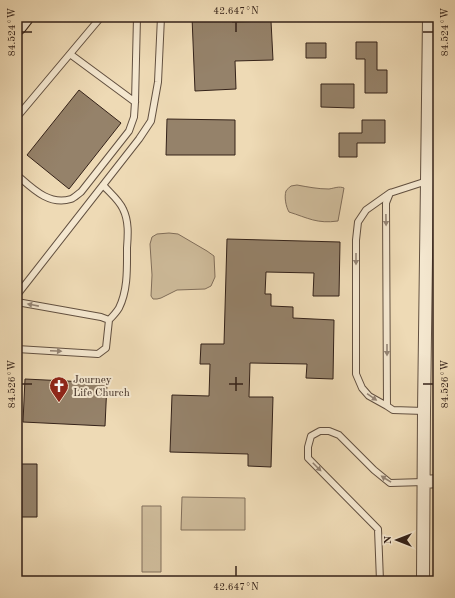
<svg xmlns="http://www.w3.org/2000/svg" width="455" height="598" font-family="'Old Standard TT',serif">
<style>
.green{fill:#cebb9a;stroke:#816e5a}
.building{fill:#95826a;stroke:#342219}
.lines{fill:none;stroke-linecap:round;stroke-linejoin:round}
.lane-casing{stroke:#625040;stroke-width:8}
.street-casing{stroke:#625040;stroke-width:14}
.secondary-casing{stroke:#342219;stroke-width:20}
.lane{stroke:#f4e7cf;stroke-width:6}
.street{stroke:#f4e7cf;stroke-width:12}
.secondary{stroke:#f4e7cf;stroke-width:18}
.oneway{fill:#948474}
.ticks{fill:none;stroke:#342219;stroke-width:1.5}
.labels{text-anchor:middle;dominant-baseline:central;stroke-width:4;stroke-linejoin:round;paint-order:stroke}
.poi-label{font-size:11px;fill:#342219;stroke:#f4e7cf;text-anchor:start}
.neatline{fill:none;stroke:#342219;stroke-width:1.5}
.ticks-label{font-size:10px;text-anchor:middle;fill:#342219}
</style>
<rect width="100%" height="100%" fill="#eedab5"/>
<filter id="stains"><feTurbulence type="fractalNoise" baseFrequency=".005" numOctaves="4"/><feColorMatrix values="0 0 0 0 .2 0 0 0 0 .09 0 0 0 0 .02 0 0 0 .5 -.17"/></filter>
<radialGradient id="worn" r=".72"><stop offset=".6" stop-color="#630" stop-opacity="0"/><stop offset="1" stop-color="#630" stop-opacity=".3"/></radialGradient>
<path class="green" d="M 297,185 C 308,187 318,189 329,189 C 335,188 339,186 344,188 L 338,221 C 317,224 308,218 289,212 C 286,207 284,197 286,191 C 287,189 290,187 291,186 Z
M 169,233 L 178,234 L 207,251 L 214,256 L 215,277 L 211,286 L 205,289 L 177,290 L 161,298 L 157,299 L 153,299 L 151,296 L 152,275 L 150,244 L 152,237 L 157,234 Z
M 182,497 L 245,498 L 245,530 L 181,530 Z
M 142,506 L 161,506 L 161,572 L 142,572 Z"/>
<path class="building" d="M 192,17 L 232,17 L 232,22 L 271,21 L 273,60 L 235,61 L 236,89 L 195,91 Z
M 356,42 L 377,42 L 377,70 L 387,70 L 387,93 L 365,93 L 365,59 L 356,59 Z
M 306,43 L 326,43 L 326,58 L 306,58 Z
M 321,84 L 354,84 L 354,108 L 321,107 Z
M 79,90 L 121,123 L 69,189 L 27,155 Z
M 167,119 L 235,120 L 235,155 L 166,155 Z
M 362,120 L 385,120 L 385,143 L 357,143 L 357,157 L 339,157 L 339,133 L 362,133 Z
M 227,239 L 340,242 L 339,296 L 313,296 L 314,273 L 266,272 L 265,294 L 271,294 L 271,306 L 293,307 L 293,318 L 334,320 L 333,379 L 306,378 L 307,364 L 250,363 L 249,397 L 273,397 L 271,467 L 248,466 L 248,454 L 170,452 L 172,395 L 209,396 L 210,364 L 200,364 L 201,344 L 224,344 Z
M 25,379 L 107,383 L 105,426 L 23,422 Z
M 19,464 L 37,464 L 37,517 L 19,517 Z"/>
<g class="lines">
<defs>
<path id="lane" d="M 70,54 L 135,102
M 17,117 L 101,17
M 17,175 C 32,188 49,206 71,199 C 74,198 78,194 81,192 L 129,131 L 134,117 L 135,102 L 137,17
M 103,185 C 110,193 119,200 123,209 C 129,221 128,235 127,248 C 127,268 128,290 119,308 C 116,313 113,316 109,320
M 17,295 L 139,139 L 151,121 L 158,82 L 161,17
M 17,302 L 101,317 L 109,320 L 106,348 L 98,354 L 17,349
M 387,406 L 369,396 L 362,388 L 356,374 L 356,240 L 358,222 L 366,210 L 390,193
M 424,411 L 393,410 L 387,406 L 386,203 L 390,193 L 427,181
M 380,581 L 378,529 L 308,458 L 308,447 L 311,436 L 320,431 L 329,431 L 339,435 L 374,470 L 390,483 L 424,482"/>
<path id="street" d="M 424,482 L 438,481
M 423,581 L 424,411 L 427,181 L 429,17"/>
<path id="secondary" d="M 17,26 L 24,17"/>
</defs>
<use href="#lane" class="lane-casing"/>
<use href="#street" class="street-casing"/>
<use href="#secondary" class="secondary-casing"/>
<use href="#lane" class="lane"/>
<use href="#street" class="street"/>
<use href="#secondary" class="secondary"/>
</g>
<defs><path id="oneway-solid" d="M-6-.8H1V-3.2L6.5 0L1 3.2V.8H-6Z"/></defs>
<g class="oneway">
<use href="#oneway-solid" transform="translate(386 220) rotate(89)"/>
<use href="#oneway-solid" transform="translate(356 259) rotate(90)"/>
<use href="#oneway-solid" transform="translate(33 305) rotate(-169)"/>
<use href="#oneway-solid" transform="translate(387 350) rotate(90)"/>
<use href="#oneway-solid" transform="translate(56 351) rotate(3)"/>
<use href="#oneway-solid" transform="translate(372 397) rotate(35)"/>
<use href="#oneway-solid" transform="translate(317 467) rotate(45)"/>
<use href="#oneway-solid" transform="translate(386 479) rotate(-148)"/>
</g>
<path class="ticks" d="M 236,22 L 236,32M 22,32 L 32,32M 423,32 L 433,32M 236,377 L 236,391M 22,384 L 32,384M 229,384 L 243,384M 423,384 L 433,384M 236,566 L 236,576"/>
<defs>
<symbol id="church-pin" viewBox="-11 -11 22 30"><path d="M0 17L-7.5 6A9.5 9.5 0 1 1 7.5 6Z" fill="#8f2418" stroke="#f4e7cf"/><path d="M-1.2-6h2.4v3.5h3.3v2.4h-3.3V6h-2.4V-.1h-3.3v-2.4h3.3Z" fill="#fff"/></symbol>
</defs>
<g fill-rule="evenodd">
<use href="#church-pin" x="48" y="375" width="22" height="30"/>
</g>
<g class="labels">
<g class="poi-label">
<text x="73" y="380">Journey<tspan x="73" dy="13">Life Church</tspan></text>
</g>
</g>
<rect width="455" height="598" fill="none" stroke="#eedab5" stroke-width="44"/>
<g transform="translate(397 540) rotate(270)" stroke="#f4e7cf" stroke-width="3" paint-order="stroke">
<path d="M0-3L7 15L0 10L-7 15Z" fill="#342219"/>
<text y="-6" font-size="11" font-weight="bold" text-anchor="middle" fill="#342219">N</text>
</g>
<rect x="22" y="22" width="411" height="554" class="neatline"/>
<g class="ticks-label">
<text x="236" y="14">42.647°N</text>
<text transform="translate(444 32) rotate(-90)" y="4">84.524°W</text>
<text transform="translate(11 32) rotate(-90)" y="4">84.524°W</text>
<text transform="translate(444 384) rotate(-90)" y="4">84.526°W</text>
<text transform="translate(11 384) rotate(-90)" y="4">84.526°W</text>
<text x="236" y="590">42.647°N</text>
</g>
<rect width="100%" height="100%" filter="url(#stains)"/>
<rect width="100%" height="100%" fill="url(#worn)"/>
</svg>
